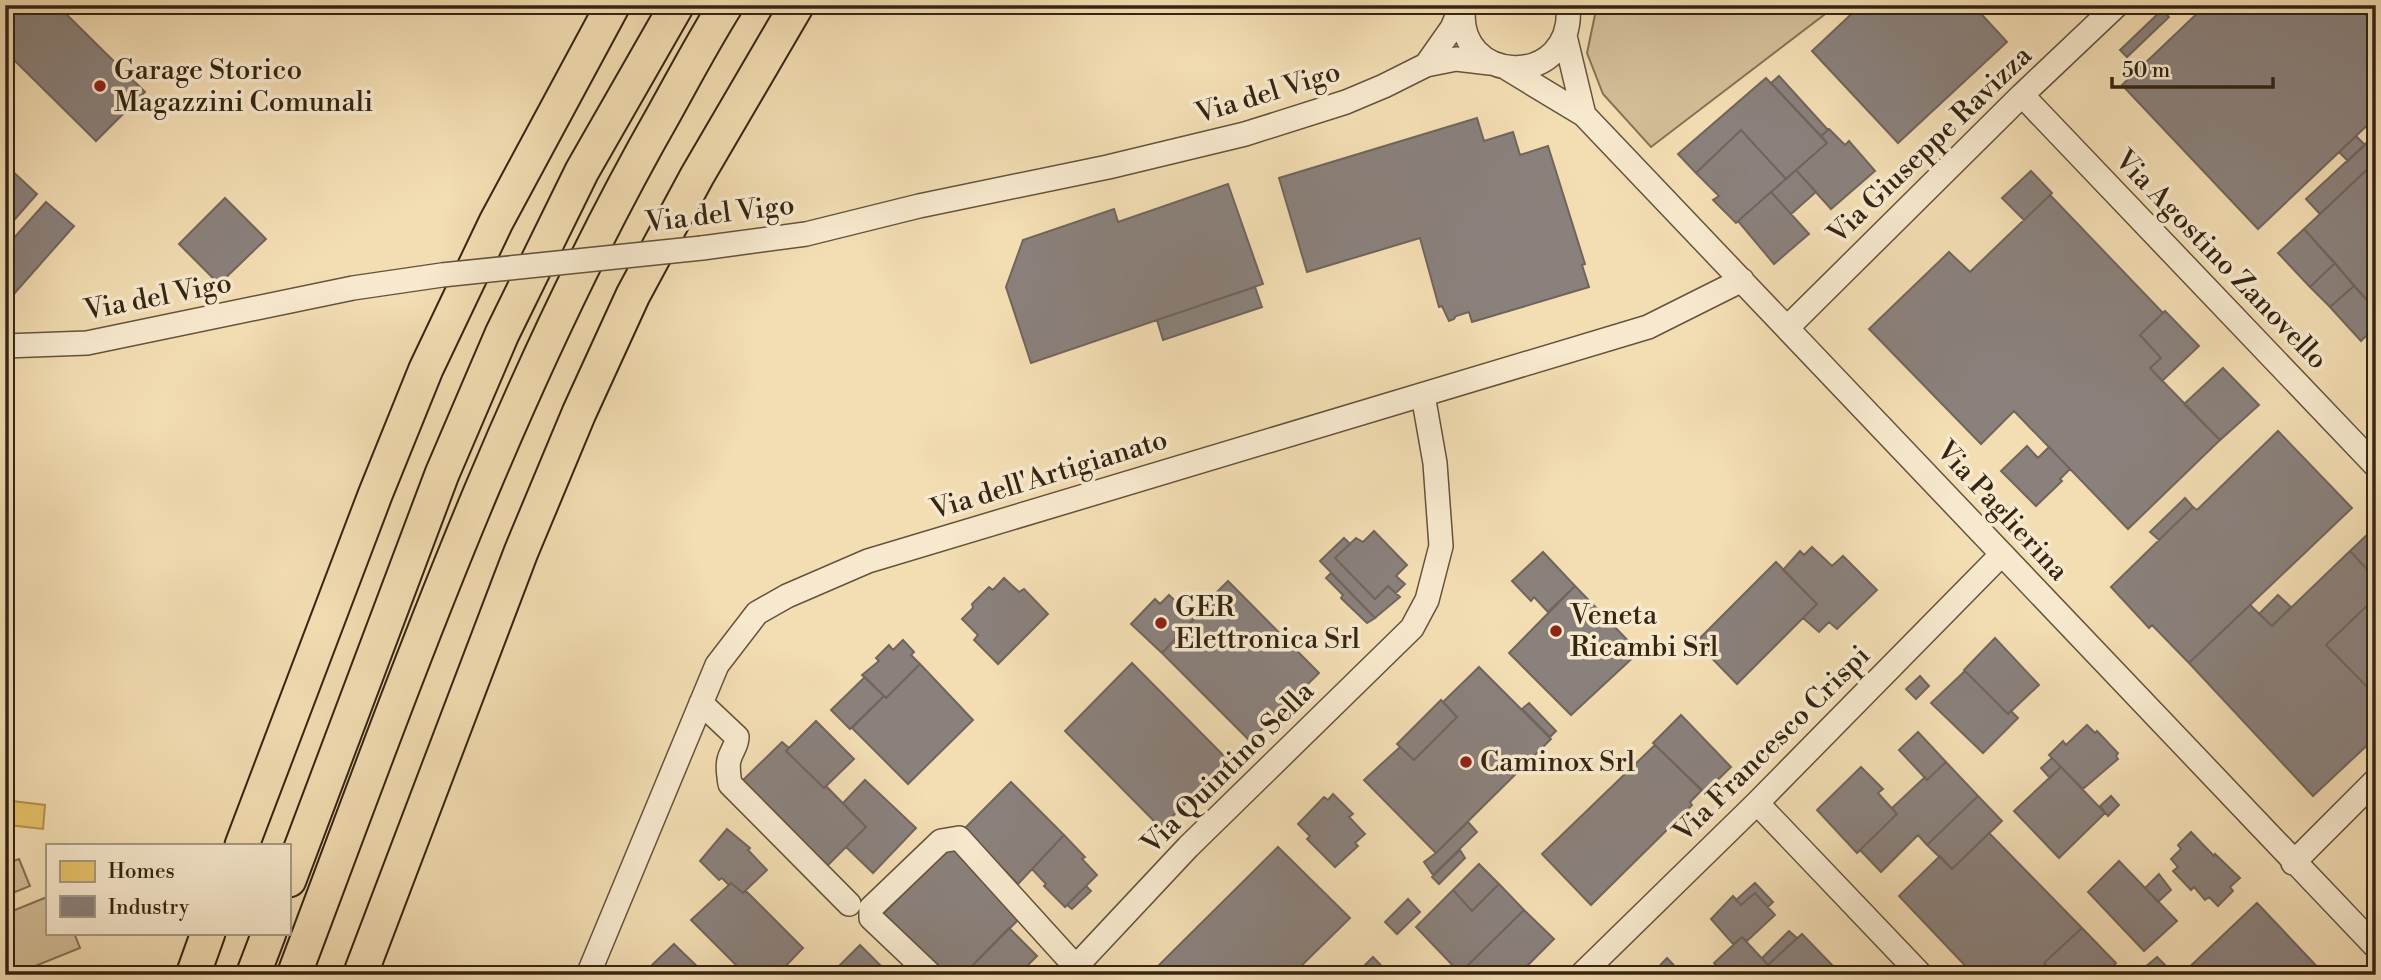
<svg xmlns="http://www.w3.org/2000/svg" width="2381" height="980" font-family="'Libre Bodoni',serif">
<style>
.green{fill:#d3be98;stroke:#847256;stroke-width:2}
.homes{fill:#e9c46a;stroke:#b39450;stroke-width:2}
.industry{fill:#8a817c;stroke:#70655c;stroke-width:2}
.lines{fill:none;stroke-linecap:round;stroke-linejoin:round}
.minor-casing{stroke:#64533b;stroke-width:26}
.highway-casing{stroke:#352513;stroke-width:37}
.minor{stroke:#f7e9ce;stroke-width:23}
.highway{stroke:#f3ddb3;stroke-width:33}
.minor-bridge-casing{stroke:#64533b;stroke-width:26;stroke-linecap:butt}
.minor-bridge{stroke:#f7e9ce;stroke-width:23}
.poi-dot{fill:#8f2418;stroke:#f7e9ce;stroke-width:2.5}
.labels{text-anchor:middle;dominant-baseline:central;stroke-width:7;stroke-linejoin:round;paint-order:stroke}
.poi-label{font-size:28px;fill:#352513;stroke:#f7e9ce;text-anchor:start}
.street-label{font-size:28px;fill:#352513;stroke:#f7e9ce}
</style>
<rect width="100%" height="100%" fill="#f3ddb3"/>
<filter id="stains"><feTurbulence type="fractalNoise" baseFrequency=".00286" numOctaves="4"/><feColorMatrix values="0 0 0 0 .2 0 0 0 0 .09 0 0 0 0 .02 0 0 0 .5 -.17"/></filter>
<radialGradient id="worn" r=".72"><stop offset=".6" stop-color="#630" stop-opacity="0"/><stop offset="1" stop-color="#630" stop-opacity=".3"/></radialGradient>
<path class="green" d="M 1597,5 L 1837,5 L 1651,147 L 1603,94 L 1587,53 Z
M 19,859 L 30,886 L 5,896 L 5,864 Z
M 47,897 L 47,933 L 74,933 L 80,948 L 13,975 L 5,975 L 5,914 Z"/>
<path class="homes" d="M 12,801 L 45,805 L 43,829 L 9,825 Z"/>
<path class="industry" d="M 5,5 L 57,5 L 145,92 L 96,141 L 5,51 Z
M 1861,5 L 1871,5 L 1875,9 L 1879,5 L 1973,5 L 2007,42 L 1898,143 L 1812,51 Z
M 2206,5 L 2356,5 L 2376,26 L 2376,117 L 2258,229 L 2122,85 Z
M 2162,10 L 2169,17 L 2127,57 L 2120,50 Z
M 1779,76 L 1828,130 L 1821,136 L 1771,83 Z
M 1766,78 L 1827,143 L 1786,179 L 1741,130 L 1696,173 L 1678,154 Z
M 1477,118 L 1484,141 L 1513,132 L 1520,155 L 1548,146 L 1585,264 L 1582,265 L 1589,287 L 1472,322 L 1469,312 L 1456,316 L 1454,319 L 1449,321 L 1442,306 L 1439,307 L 1420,238 L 1307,272 L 1279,178 Z
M 1829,129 L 1845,145 L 1849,141 L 1875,171 L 1831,209 L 1796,170 L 1827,143 L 1821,136 Z
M 1741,130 L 1786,179 L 1736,223 L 1713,200 L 1719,196 L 1696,173 Z
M 2376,134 L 2376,161 L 2320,214 L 2306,199 Z
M 2356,136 L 2365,145 L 2348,161 L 2339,152 Z
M 2376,161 L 2376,310 L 2304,229 Z
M 9,168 L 37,194 L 15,219 L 5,211 L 5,172 Z
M 1796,170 L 1816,192 L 1791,214 L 1771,192 Z
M 2031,171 L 2052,193 L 2024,220 L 2002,198 Z
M 1228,184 L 1263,284 L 1031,363 L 1006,287 L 1023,240 L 1114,209 L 1118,222 Z
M 1771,192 L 1809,234 L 1774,264 L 1738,221 Z
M 2050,195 L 2163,313 L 2140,335 L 2161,358 L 2150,368 L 2220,440 L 2128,529 L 2014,411 L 1981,444 L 1869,329 L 1949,252 L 1970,272 Z
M 225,198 L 266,239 L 219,284 L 179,244 Z
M 46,202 L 74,226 L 5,304 L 5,248 Z
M 2304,229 L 2335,263 L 2310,287 L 2278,253 Z
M 2335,263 L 2354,286 L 2330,307 L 2310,287 Z
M 2354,286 L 2376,310 L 2376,326 L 2361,341 L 2330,307 Z
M 1255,287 L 1262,307 L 1163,340 L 1157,320 Z
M 2165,311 L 2199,346 L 2162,381 L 2150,368 L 2161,358 L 2140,335 Z
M 2223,368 L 2259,405 L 2220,440 L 2184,404 Z
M 2278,431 L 2352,508 L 2189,663 L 2152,625 L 2149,628 L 2111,587 L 2193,507 L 2197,510 Z
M 2027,446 L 2038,458 L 2049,447 L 2070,469 L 2060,479 L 2062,481 L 2036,506 L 2001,471 Z
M 2185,498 L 2193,507 L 2159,540 L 2150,532 Z
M 2372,530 L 2376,533 L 2376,579 L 2350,551 Z
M 1374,531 L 1407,565 L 1396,576 L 1405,584 L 1396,593 L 1388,586 L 1375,599 L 1335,558 L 1356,538 L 1363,542 Z
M 1344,538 L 1350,544 L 1335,558 L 1375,599 L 1388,586 L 1400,597 L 1375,618 L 1320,561 Z
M 1812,547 L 1832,566 L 1843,556 L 1877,590 L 1837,629 L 1829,622 L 1819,632 L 1803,618 L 1817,604 L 1783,570 L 1800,551 L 1804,555 Z
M 2350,551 L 2376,579 L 2376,597 L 2326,645 L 2376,696 L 2376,737 L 2313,796 L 2189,663 L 2250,605 L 2272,626 Z
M 1543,552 L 1575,586 L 1548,612 L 1534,597 L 1531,601 L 1512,581 Z
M 1776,562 L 1817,604 L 1737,684 L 1696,642 Z
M 1331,573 L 1375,618 L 1367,623 L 1341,598 L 1343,595 L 1326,578 Z
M 1004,578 L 1019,592 L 1024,589 L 1048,614 L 998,664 L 974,640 L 978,635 L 962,619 L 973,608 L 972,604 L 989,587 L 993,590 Z
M 1228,581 L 1319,673 L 1250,741 L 1162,653 L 1194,619 L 1192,617 Z
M 1575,586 L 1639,652 L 1571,715 L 1509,653 Z
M 1169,595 L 1194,619 L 1162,653 L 1131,624 L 1155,599 L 1160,604 Z
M 2278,595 L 2291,607 L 2272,626 L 2259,614 Z
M 2376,597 L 2376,696 L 2326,645 Z
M 1995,638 L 2039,685 L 2008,714 L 1964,670 Z
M 903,640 L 914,652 L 911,655 L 920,664 L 886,698 L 862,675 L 879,661 L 876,658 L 889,645 L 893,650 Z
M 1132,663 L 1228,760 L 1161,828 L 1065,731 Z
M 920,664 L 973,720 L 908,784 L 852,728 L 884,696 L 886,698 Z
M 1479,667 L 1551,739 L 1436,853 L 1364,780 L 1400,747 L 1414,760 L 1457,717 L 1443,702 Z
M 1965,671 L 2008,714 L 2011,711 L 2018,718 L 1983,753 L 1931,703 Z
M 1920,676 L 1929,686 L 1916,699 L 1906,689 Z
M 865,677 L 884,696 L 850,729 L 831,710 Z
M 1441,700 L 1457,717 L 1414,760 L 1397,744 Z
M 1529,703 L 1556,731 L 1550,737 L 1522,709 Z
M 1681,715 L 1731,767 L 1704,793 L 1653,743 Z
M 816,721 L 854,759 L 824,788 L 786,751 Z
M 2087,725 L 2095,733 L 2097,731 L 2118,753 L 2116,756 L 2118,759 L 2083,789 L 2049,755 L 2063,741 L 2066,745 Z
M 1918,732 L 1946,762 L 1927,780 L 1899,750 Z
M 782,742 L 789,748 L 786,751 L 824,788 L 826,786 L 866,827 L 824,869 L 740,783 Z
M 1655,745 L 1702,790 L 1690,802 L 1692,805 L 1591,905 L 1542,854 Z
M 2052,758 L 2061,767 L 2050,778 L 2041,768 Z
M 1946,762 L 1978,796 L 1927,845 L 1918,835 L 1881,872 L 1860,850 L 1897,814 L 1892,808 L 1925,777 L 1927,780 Z
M 1861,767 L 1883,789 L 1878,793 L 1897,814 L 1857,853 L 1817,810 Z
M 2061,767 L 2105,813 L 2059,858 L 2014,811 Z
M 865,780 L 916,828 L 873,873 L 846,847 L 866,827 L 843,803 Z
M 1011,782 L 1064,835 L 1018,884 L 964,829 Z
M 1333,794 L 1353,814 L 1349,817 L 1365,834 L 1355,843 L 1358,846 L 1335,867 L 1307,839 L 1310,836 L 1298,824 L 1324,797 L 1328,800 Z
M 1978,796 L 2002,821 L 1952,869 L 1927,845 Z
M 2111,796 L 2119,805 L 2108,816 L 2100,806 Z
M 1468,822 L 1477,832 L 1433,875 L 1424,862 L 1436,853 Z
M 727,829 L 750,848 L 748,850 L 767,870 L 743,893 L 731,883 L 729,885 L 722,878 L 719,880 L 700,861 Z
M 2191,832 L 2214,856 L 2215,854 L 2240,878 L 2230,887 L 2233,891 L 2218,906 L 2209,897 L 2205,900 L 2194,887 L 2191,890 L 2173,871 L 2178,867 L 2171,859 L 2181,849 L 2178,845 Z
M 1989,833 L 2082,928 L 2044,963 L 2055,975 L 1974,975 L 1899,896 L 1940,856 L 1952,869 Z
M 1064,835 L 1085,857 L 1082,859 L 1097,875 L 1065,907 L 1044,886 L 1046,884 L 1032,869 Z
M 951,846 L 1021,917 L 963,975 L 939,975 L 881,916 Z
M 1278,847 L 1350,918 L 1292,975 L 1149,975 Z
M 1460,850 L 1465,858 L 1439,884 L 1432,877 Z
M 2119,861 L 2177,921 L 2144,951 L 2088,892 Z
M 1479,864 L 1499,884 L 1472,911 L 1453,890 Z
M 2159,874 L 2171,890 L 2158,902 L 2145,888 Z
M 731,883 L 743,893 L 746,891 L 803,948 L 777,975 L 746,975 L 691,920 Z
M 1755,883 L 1773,902 L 1768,907 L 1755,893 L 1741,905 L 1736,900 Z
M 1499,884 L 1524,910 L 1460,973 L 1416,927 L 1453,890 L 1472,911 Z
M 1086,886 L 1091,891 L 1072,909 L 1067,905 Z
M 1755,893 L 1775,915 L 1747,941 L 1742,937 L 1733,944 L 1711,919 L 1733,896 L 1741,905 Z
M 1408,899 L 1420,912 L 1397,934 L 1385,922 Z
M 2257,903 L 2325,975 L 2181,975 Z
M 1524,910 L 1554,939 L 1518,975 L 1462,975 L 1460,973 Z
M 1009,928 L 1037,956 L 1018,975 L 963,975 Z
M 2082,928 L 2116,963 L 2106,975 L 2055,975 L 2044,963 Z
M 1789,931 L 1797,938 L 1768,965 L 1762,958 Z
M 1802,934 L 1834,967 L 1825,975 L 1725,975 L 1714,963 L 1742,937 L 1768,965 Z
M 674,944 L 706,975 L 659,975 L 651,966 Z
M 860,945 L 890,975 L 830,975 Z
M 1373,957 L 1390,975 L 1355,975 Z
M 2157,957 L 2168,968 L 2160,975 L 2153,975 L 2145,967 Z
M 1667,958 L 1683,975 L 1651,975 Z"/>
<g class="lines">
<defs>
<path id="minor" d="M 1464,5 C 1452,86 1576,91 1568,5
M 1565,36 L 1584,115
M 1426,65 L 1452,28 L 1462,5
M 1508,69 L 1584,115 L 2376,947
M 2022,95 L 2376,466
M 702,248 L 806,234 L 919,206 L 1108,167 L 1245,134 L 1346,102 L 1384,86 L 1426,65 L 1456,59 L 1490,63
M 1787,328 L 2022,95 L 2117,5
M 5,346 L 87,343 L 353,288 L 442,275
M 701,703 L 737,737 C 737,746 731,751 729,760 C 727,768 729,776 730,784 L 849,904
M 1757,803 L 1921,975
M 2293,863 L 2376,780
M 588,975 L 717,665 L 757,613 L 787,596 L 868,561 L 1648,327 L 1742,280
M 931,975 L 871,918 L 871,908 L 941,841 L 959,838 L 1076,967
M 1068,975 L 1188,847 L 1412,628 L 1427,600 L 1441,546 L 1435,463 L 1423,395
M 1581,975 L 1757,803 L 2002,554"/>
<path id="highway" d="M 242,845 L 375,495 L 426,369 L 496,222 L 613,5
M 289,880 L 442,474 L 502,334 L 582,171 L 677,5
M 193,975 L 208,933
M 253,975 L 269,933
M 294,975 C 405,681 509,385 665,112 C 685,76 704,40 726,5
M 360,975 L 521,552 L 579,413 L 633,295 L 697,176 L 797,5"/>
</defs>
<use href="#minor" class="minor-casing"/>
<use href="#highway" class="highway-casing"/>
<use href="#minor" class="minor"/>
<use href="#highway" class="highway"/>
<defs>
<path id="minor-bridge" d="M 442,275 L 702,248"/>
</defs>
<use href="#minor-bridge" class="minor-bridge-casing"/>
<use href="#minor-bridge" class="minor-bridge"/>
</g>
<g class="poi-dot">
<circle cx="100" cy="86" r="7"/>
<circle cx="1161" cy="623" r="7"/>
<circle cx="1556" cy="631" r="7"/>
<circle cx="1466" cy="762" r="7"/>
</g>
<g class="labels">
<g class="poi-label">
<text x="114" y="70">Garage Storico<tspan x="114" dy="32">Magazzini Comunali</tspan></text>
<text x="1175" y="607">GER<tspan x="1175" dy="32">Elettronica Srl</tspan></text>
<text x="1570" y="615">Veneta<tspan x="1570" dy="32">Ricambi Srl</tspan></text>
<text x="1480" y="762">Caminox Srl</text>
</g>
<g class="street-label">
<text transform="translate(1268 93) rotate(-17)">Via del Vigo</text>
<text transform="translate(1930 145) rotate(-44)">Via Giuseppe Ravizza</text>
<text transform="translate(720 214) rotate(-7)">Via del Vigo</text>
<text transform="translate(2221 260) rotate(46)">Via Agostino Zanovello</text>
<text transform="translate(158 297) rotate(-11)">Via del Vigo</text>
<text transform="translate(1049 475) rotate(-17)">Via dell'Artigianato</text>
<text transform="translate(2002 511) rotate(47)">Via Paglierina</text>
<text transform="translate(1772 744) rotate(-45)">Via Francesco Crispi</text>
<text transform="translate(1228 768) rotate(-45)">Via Quintino Sella</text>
</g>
</g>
<rect width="2381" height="980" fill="none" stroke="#f3ddb3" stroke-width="28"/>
<rect x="7" y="7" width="2367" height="966" fill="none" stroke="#352513" stroke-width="3.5"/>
<rect x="14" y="14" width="2353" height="952" fill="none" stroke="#352513" stroke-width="2"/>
<rect x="46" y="844" width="245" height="91" fill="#f7e9ce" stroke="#a99b83" stroke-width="2"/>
<rect x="60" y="861" width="35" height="21" fill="#e9c46a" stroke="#a99b83" stroke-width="2"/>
<text x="108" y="878" font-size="21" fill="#352513">Homes</text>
<rect x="60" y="896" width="35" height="21" fill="#8a817c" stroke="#a99b83" stroke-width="2"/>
<text x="108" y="914" font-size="21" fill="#352513">Industry</text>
<path d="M2112 77v10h161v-10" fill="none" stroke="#352513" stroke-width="3.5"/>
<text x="2122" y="77" font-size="21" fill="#352513" stroke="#f7e9ce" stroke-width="5" paint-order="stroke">50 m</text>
<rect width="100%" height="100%" filter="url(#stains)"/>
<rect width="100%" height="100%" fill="url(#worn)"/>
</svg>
